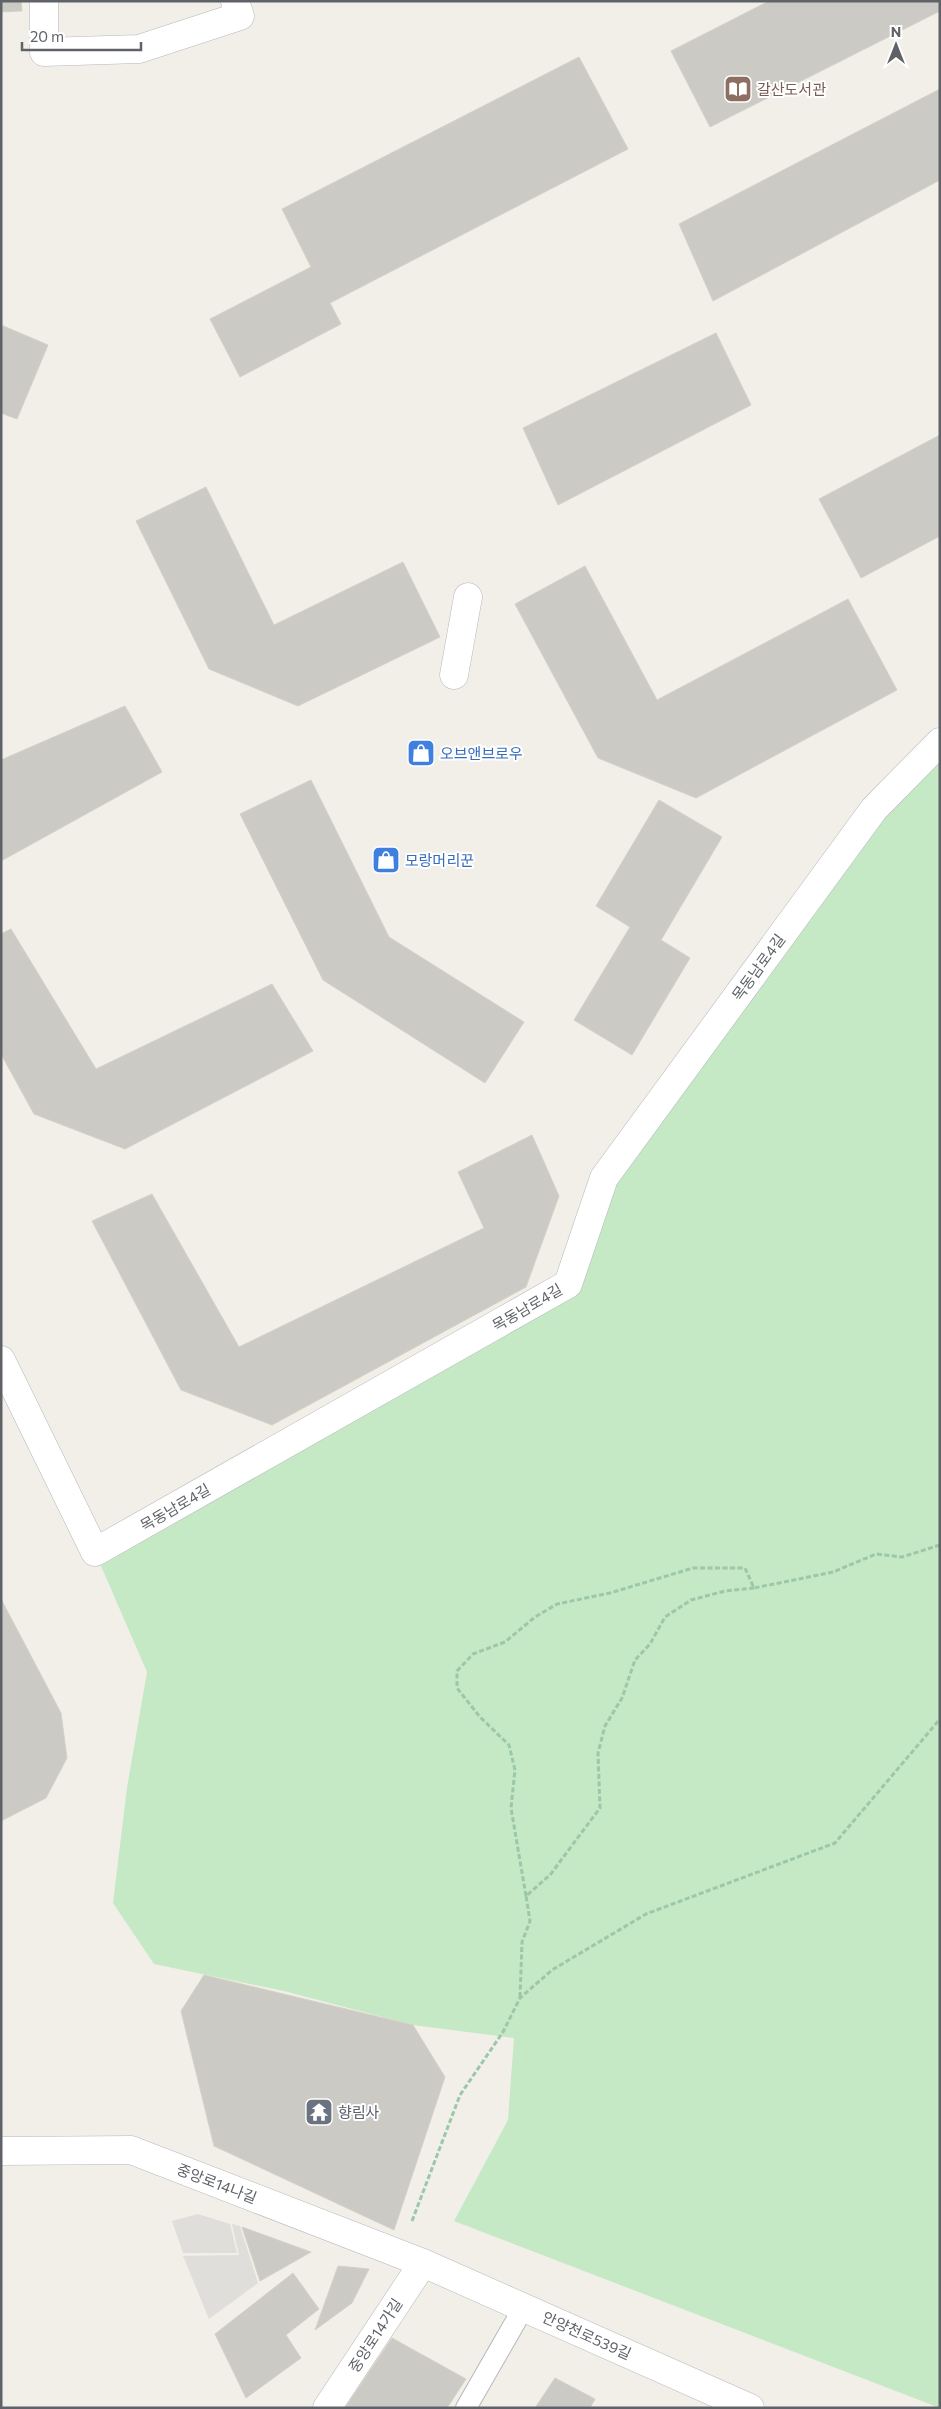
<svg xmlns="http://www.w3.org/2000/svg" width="941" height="2409" font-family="Commissioner,'Noto Sans KR',sans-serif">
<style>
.industrial{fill:#e0deda}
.green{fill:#c5e8c5}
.building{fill:#cccac5;stroke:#d6d1c6}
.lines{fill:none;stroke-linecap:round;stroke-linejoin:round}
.service-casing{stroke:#b5b8bc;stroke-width:22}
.minor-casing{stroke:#b5b8bc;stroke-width:29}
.path{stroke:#9cc7a9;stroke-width:3;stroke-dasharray:5 2.5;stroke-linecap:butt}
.service{stroke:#fff;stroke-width:20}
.minor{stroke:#fff;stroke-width:28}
.labels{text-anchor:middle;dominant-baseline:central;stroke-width:4;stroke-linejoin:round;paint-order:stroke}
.education-label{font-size:15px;fill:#785e54;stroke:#fff;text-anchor:start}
.shop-label{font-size:15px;fill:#366cbe;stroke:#fff;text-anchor:start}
.street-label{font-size:15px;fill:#5f6368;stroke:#fff}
.worship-label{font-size:15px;fill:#5b616d;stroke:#fff;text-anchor:start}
</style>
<rect width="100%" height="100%" fill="#f1efe8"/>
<path class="industrial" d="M 198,2214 L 230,2224 L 237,2253 L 183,2253 L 172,2221 Z
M 232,2224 L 240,2226 L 258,2283 L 209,2319 L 183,2256 L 239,2255 Z"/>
<path class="green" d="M 940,742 L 940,2408 L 454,2221 L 508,2120 L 514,2038 L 413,2025 L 284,1991 L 154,1964 L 113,1903 L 127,1788 L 147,1672 L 95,1552 L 568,1284 L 604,1178 Z"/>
<path class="building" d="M 1,1 L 21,1 L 22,11 L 1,12 Z
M 769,1 L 940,1 L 940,11 L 710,127 L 671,51 Z
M 579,57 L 628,149 L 330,303 L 341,324 L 240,377 L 210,319 L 311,267 L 282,209 Z
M 940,89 L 940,180 L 713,301 L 679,224 Z
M 1,325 L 48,345 L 17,419 L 1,413 Z
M 716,333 L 751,405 L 558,505 L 523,428 Z
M 940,435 L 940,536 L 861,578 L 819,499 Z
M 206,487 L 274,625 L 403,562 L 440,637 L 298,706 L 209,669 L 136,521 Z
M 585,566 L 657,700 L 848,599 L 897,690 L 696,798 L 598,758 L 515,604 Z
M 125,706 L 162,772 L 1,861 L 1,760 Z
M 311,780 L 389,937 L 524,1022 L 485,1083 L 323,980 L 240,814 Z
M 659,800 L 722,837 L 661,940 L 690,958 L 632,1055 L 574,1020 L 630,927 L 596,906 Z
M 11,929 L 96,1069 L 272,984 L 313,1051 L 125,1149 L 34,1114 L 1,1054 L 1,934 Z
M 532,1135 L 559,1196 L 526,1287 L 272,1425 L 181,1390 L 92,1221 L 152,1194 L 239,1347 L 484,1228 L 458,1172 Z
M 1,1599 L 61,1713 L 67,1758 L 46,1798 L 1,1821 Z
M 204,1975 L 413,2025 L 445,2077 L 394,2230 L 214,2146 L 181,2011 Z
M 242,2227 L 311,2252 L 260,2281 Z
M 338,2266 L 369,2269 L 352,2303 L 315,2330 Z
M 293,2273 L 319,2309 L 286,2335 L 301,2358 L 246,2398 L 215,2334 Z
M 392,2338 L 466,2379 L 447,2408 L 345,2408 Z
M 555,2378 L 595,2399 L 590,2408 L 535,2408 Z"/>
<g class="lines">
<defs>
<path id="service" d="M 466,2408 L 524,2307"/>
<path id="minor" d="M 44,1 L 44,52 L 139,49 L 240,16 L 235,1
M 454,675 L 468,597
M 1,1360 L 95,1552 L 568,1284 L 604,1178 L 874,809 L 940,742
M 1,2151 L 131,2150 L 423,2263 L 750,2408
M 327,2408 L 423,2263"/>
</defs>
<use href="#service" class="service-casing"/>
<use href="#minor" class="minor-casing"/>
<path class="path" d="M 526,1896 L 511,1808 L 515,1770 L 509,1745 L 480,1717 L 457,1688 L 457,1671 L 473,1654 L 505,1642 L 535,1617 L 557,1604 L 610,1593 L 693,1568 L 745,1568 L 754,1588 L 833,1572 L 876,1554 L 902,1557 L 940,1545
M 520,1997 L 522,1942 L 530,1921 L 526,1896 L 550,1875 L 600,1808 L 598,1753 L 605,1726 L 622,1698 L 635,1660 L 650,1644 L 665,1617 L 691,1600 L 725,1591 L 754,1588
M 412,2221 L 460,2095 L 503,2032 L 520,1998 L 552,1970 L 646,1914 L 835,1843 L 940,1719"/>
<use href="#service" class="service"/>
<use href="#minor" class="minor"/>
</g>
<defs>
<symbol id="library-square" viewBox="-11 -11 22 22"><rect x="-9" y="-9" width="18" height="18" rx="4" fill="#8d6e63" stroke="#fff"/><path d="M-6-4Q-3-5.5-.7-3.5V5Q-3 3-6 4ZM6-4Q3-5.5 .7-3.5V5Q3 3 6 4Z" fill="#fff"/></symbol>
<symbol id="shop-square" viewBox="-11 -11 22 22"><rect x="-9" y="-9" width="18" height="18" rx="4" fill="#3f7fe0" stroke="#fff"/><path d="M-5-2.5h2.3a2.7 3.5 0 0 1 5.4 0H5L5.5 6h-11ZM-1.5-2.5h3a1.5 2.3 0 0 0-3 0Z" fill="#fff"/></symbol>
<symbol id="temple-square" viewBox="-11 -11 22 22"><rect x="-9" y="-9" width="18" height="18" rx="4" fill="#6b7280" stroke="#fff"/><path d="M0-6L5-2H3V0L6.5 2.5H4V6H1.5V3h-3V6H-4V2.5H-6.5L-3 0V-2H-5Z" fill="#fff"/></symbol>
</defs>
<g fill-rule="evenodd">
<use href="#library-square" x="722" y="73" width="32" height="32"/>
<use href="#shop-square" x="405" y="737" width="32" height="32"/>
<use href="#shop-square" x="370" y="844" width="32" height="32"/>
<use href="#temple-square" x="303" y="2096" width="32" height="32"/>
</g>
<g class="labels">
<g class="education-label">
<text x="757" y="89">갈산도서관</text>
</g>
<g class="shop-label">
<text x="440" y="753">오브앤브로우</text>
<text x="405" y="860">모랑머리꾼</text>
</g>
<g class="street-label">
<text transform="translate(758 967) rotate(-54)">목동남로4길</text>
<text transform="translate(527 1307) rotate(-30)">목동남로4길</text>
<text transform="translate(175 1507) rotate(-30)">목동남로4길</text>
<text transform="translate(217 2183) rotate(21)">중앙로14나길</text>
<text transform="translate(375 2335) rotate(-57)">중앙로14가길</text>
<text transform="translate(587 2335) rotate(24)">안양천로539길</text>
</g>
<g class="worship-label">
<text x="338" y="2112">향림사</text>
</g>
</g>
<rect width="941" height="2409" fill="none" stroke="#5f6368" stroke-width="5"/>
<g transform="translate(896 45)" stroke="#ffffff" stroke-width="4" paint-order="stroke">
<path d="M0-4L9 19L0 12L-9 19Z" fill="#5f6368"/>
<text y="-8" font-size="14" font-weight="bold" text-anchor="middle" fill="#5f6368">N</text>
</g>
<path d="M22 42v8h119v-8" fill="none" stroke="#5f6368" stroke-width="2.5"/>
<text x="30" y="42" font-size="15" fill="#5f6368" stroke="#ffffff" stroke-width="4" paint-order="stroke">20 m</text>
</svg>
